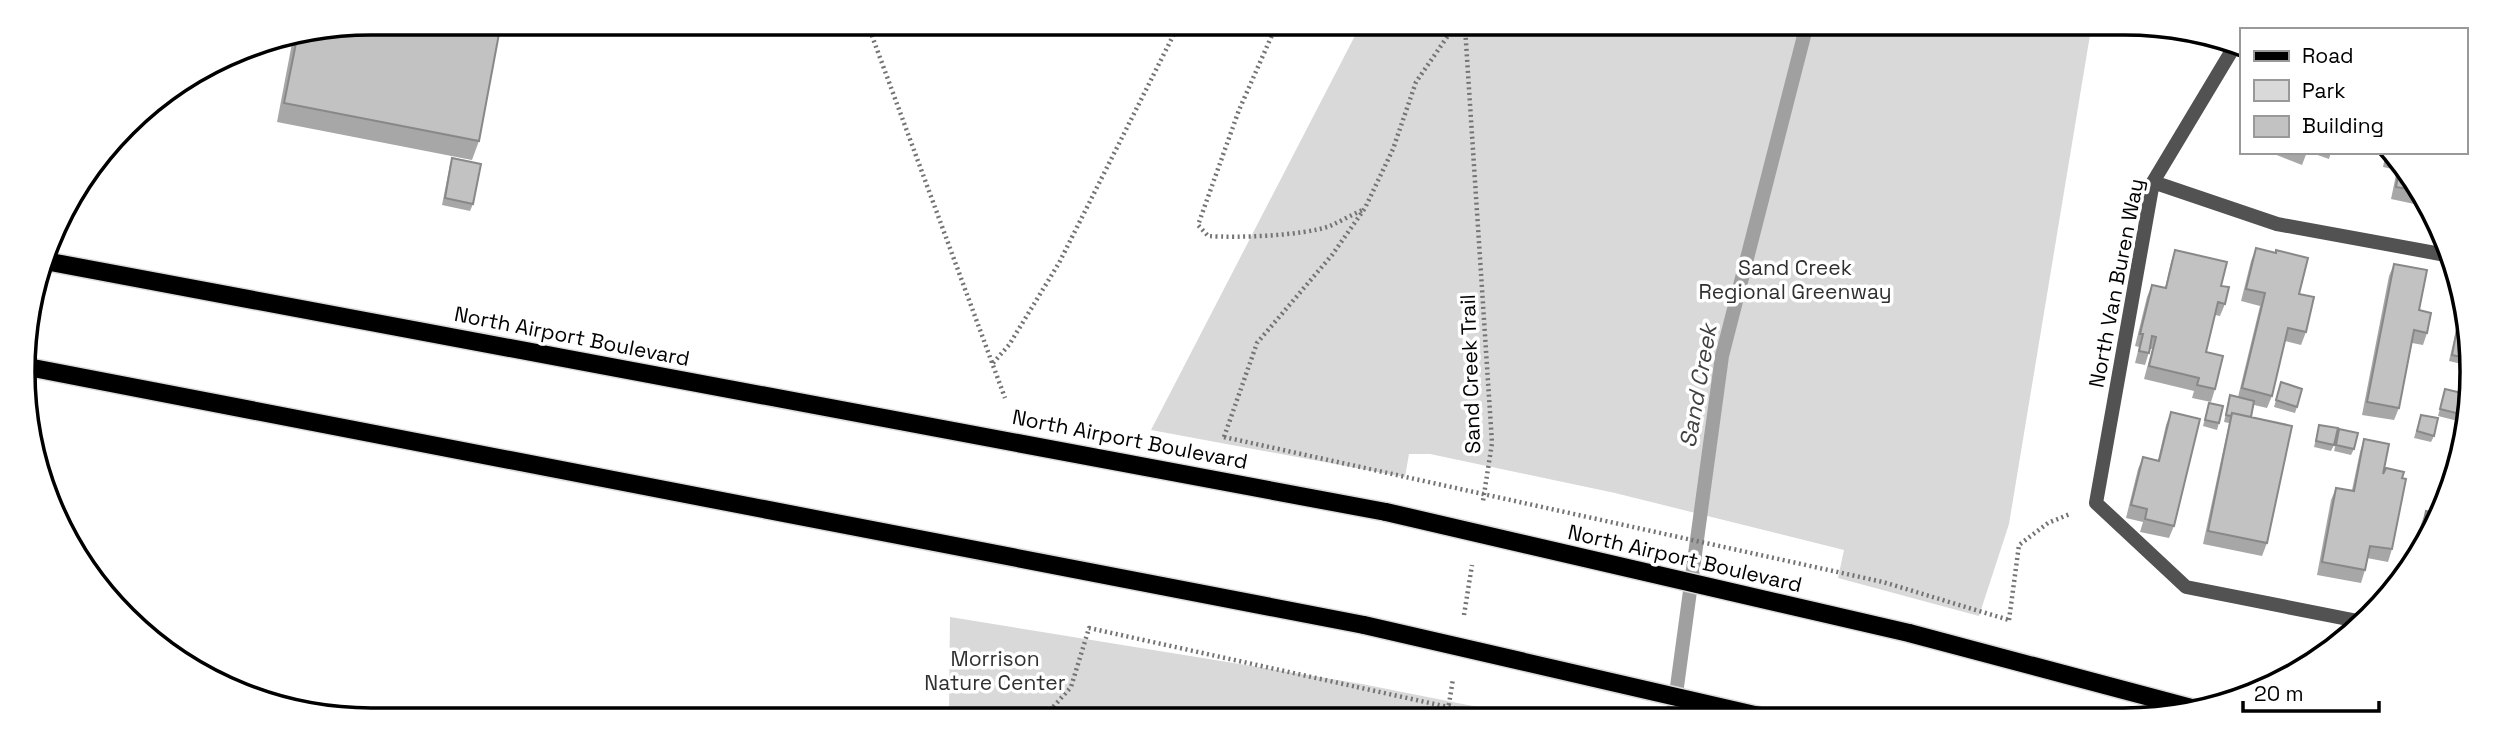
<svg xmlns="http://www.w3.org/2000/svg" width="2495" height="743" font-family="'Space Grotesk',sans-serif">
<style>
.green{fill:#d9d9d9}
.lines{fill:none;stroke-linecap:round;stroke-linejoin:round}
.stream{stroke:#a0a0a0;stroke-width:14}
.primary-casing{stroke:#dbdbdb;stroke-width:21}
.path{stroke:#747474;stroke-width:4.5;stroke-dasharray:2 3.5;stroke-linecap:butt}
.minor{stroke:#525252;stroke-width:14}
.primary{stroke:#000;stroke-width:18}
.primary-bridge-casing{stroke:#dbdbdb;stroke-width:21;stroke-linecap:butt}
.path-bridge{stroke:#747474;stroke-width:4.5;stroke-dasharray:2 3.5;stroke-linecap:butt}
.primary-bridge{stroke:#000;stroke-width:18}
.wall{fill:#a7a7a7}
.building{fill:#c2c2c2;stroke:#888;stroke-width:2}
.labels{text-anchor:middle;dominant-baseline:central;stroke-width:7;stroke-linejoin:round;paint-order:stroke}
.park-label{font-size:21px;fill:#303030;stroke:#fff}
.street-label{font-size:21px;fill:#000;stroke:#fff}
.water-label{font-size:23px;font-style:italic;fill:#414141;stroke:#fff}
.rim{fill:none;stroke:#000;stroke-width:3.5}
</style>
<rect width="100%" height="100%" fill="#fff"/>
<path class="green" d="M 1360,26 L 2091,29 L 2009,524 L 1979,616 L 1838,578 L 1844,550 L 1615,493 L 1430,454 L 1409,454 L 1405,477 L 1151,430 Z
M 950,617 L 1362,684 L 1523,716 L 949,715 Z"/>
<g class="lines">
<path class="stream" d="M 1673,716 L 1722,356 L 1806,28"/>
<defs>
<path id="primary" d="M 45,261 L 1386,512
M 28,367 L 1364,625
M 1909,633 L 2195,709"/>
</defs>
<use href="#primary" class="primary-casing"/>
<path class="path" d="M 868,25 L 1005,398
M 1276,26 L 1239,110 L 1198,225 L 1208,236 C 1238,238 1302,236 1330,226 C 1341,221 1353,214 1365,209
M 1465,27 L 1492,443 L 1483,501
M 993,363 L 1009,345 L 1059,263 L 1178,26
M 1224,437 L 1257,343 L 1332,255 L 1365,208 L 1393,149 L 1416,82 L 1454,27
M 1464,615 L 1472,565
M 2009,620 L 2019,545 L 2048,523 L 2070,514
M 1046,715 L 1071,687 L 1089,628 L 1357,687
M 1447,716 L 1453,679"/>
<path class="minor" d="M 2234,47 L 2153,182 L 2096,503 L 2186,587 L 2363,622
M 2153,182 L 2277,224 L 2446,255"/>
<use href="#primary" class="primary"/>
<defs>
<path id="primary-bridge" d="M 1386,512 L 1909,633
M 1364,625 L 1759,716"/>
</defs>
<use href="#primary-bridge" class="primary-bridge-casing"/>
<path class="path-bridge" d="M 1224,437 L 1883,582 L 2009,620
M 1357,687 L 1489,716"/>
<use href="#primary-bridge" class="primary-bridge"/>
</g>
<path class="wall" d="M 372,23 L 479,141 L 472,160 L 277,122 L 293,38 Z
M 2269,152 L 2307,152 L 2302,165 Z
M 2309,152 L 2331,152 L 2329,159 Z
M 2386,152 L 2388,152 L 2414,178 L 2422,197 L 2419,205 L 2391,199 L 2397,170 L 2383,167 Z
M 452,158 L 473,204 L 470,211 L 442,205 L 450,164 Z
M 2256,248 L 2299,294 L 2306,332 L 2301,345 L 2285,341 L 2272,396 L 2267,408 L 2254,405 L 2251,417 L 2267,543 L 2262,556 L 2203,544 L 2229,423 L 2224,422 L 2228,402 L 2230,395 L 2238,397 L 2260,306 L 2241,301 L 2251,261 Z
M 2175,250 L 2221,286 L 2225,304 L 2220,316 L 2215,315 L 2206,352 L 2215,389 L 2211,402 L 2192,398 L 2194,391 L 2144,379 L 2152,349 L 2150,349 L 2145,365 L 2135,363 L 2139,347 L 2135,346 L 2147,297 L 2152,285 L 2165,288 L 2171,262 Z
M 2394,264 L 2419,310 L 2427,333 L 2423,345 L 2412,343 L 2399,408 L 2394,420 L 2362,415 L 2389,276 Z
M 2460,314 L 2466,315 L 2466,365 L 2449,361 Z
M 2281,382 L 2297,407 L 2295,413 L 2274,407 Z
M 2445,389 L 2466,412 L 2462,422 L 2438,416 Z
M 2209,403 L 2219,423 L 2217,430 L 2203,426 Z
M 2171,412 L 2174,526 L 2169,538 L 2140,532 L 2143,522 L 2126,518 L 2138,469 L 2143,457 L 2158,460 L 2166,425 Z
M 2421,415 L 2434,436 L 2431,442 L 2414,438 Z
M 2319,425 L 2334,445 L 2331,451 L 2314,447 Z
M 2339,429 L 2354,449 L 2351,455 L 2334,451 Z
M 2364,439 L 2383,474 L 2392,549 L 2388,562 L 2367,558 L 2365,570 L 2361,583 L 2317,575 L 2331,500 L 2336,488 L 2352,490 L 2360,452 Z
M 2452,455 L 2459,456 L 2441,505 L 2448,468 Z
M 2426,511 L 2426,546 L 2415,559 L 2421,524 Z"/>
<path class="building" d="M 372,23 L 501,23 L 479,141 L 284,103 L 297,38 Z
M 452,158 L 481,164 L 473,204 L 445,198 Z
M 2400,164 L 2414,178 L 2419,191 L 2396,187 Z
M 2256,248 L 2276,253 L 2276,250 L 2308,258 L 2299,294 L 2314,297 L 2306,332 L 2288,328 L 2272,396 L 2242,388 L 2265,293 L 2246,289 Z
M 2175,250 L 2227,262 L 2221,286 L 2229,287 L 2225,304 L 2218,302 L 2206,352 L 2223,356 L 2215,389 L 2197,385 L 2199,378 L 2149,366 L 2156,337 L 2152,336 L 2149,353 L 2139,351 L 2143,334 L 2140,334 L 2152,285 L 2166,288 Z
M 2394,264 L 2427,270 L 2419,310 L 2431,313 L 2427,333 L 2414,330 L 2399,408 L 2367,402 Z
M 2460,314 L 2466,315 L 2466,358 L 2452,355 Z
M 2281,382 L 2302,389 L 2297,407 L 2276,400 Z
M 2445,389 L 2466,394 L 2464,415 L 2440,409 Z
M 2230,395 L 2254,401 L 2251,417 L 2232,413 L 2231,416 L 2226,415 Z
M 2209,403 L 2223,406 L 2219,423 L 2205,420 Z
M 2171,412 L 2200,419 L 2174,526 L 2145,519 L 2147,509 L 2131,505 L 2143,457 L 2159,461 Z
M 2232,413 L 2292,426 L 2267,543 L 2208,531 Z
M 2421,415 L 2438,418 L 2434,436 L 2417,431 Z
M 2319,425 L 2338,428 L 2334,445 L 2316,441 Z
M 2339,429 L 2358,433 L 2354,449 L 2336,445 Z
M 2364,439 L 2389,444 L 2383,474 L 2386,468 L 2404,472 L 2402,478 L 2406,479 L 2392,549 L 2370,546 L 2365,570 L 2322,562 L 2336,488 L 2354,491 Z
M 2452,455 L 2459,456 L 2445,493 Z
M 2426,511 L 2438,514 L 2424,547 L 2419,546 Z"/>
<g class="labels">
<g class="park-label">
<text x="1795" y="267">Sand Creek<tspan x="1795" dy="24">Regional Greenway</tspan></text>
<text x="995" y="658">Morrison<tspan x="995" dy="24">Nature Center</tspan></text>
</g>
<g class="street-label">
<text transform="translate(2116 283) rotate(-79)">North Van Buren Way</text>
<text transform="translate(572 336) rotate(11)">North Airport Boulevard</text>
<text transform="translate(1470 374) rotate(-92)">Sand Creek Trail</text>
<text transform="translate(1130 439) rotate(11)">North Airport Boulevard</text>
<text transform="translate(1685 558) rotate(13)">North Airport Boulevard</text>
</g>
<g class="water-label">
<text transform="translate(1698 386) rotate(-80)">Sand Creek</text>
</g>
</g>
<path d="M0 0H2495V743H0ZM371 35H2124A336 336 0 0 1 2460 371V372A336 336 0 0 1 2124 708H371A336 336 0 0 1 35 372V371A336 336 0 0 1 371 35Z" fill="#fff" fill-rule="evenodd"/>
<path class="rim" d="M371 35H2124A336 336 0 0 1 2460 371V372A336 336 0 0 1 2124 708H371A336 336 0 0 1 35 372V371A336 336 0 0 1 371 35Z"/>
<rect x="2240" y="28" width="228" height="126" fill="#ffffff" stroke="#999999" stroke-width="2"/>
<rect x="2254" y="51" width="35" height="10" fill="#000000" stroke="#999999" stroke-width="2"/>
<text x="2302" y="63" font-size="21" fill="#000000">Road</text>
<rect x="2254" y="80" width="35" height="21" fill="#d9d9d9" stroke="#999999" stroke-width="2"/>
<text x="2302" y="98" font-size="21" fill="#000000">Park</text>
<rect x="2254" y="116" width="35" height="21" fill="#c2c2c2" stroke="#999999" stroke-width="2"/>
<text x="2302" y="133" font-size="21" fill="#000000">Building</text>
<path d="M2243 701v10h136v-10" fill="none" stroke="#000000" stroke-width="3.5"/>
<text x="2254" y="701" font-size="21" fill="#000000" stroke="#ffffff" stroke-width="5" paint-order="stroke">20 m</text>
</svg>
